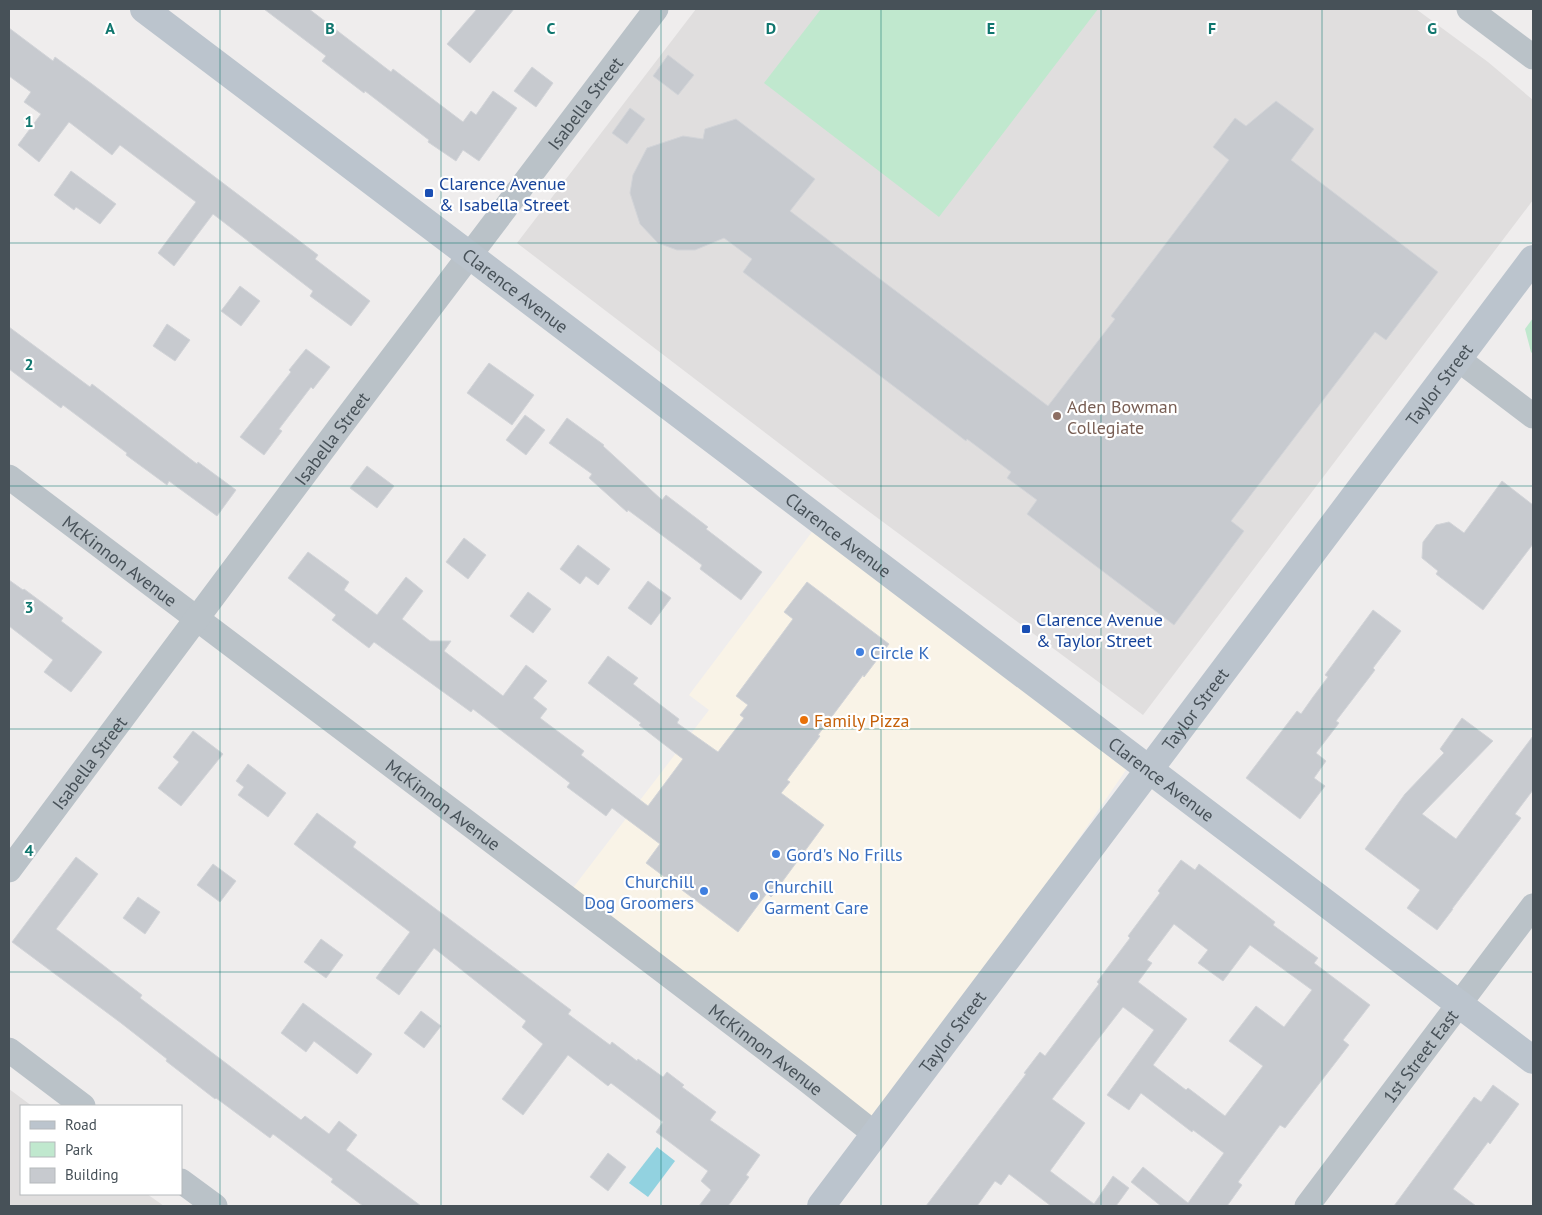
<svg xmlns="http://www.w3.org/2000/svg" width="1542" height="1215" font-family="'PT Sans',sans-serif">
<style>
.commercial{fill:#f9f3e7}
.education{fill:#e0dede}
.green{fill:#c0e8ce}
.water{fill:#92d2e0}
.building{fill:#c7cacf;stroke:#d2d4d8;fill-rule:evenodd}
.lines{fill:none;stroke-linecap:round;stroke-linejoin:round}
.street{stroke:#bac2c8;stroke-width:25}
.secondary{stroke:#bbc4cd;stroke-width:28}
.grid{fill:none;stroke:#0f766e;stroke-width:1;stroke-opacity:0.55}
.transit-dot{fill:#1a4fb4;stroke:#fff;stroke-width:2}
.education-dot{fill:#8d6e63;stroke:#fff;stroke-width:2}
.shop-dot{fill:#3f7fe0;stroke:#fff;stroke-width:2}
.food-dot{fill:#e8710a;stroke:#fff;stroke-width:2}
.labels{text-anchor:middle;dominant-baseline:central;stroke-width:4.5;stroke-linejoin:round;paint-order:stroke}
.street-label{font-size:18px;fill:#475158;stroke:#fff}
.transit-label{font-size:18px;fill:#164399;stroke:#fff;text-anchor:start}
.education-label{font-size:18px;fill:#785e54;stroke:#fff;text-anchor:start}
.shop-label{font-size:18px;fill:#366cbe;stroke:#fff;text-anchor:start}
.food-label{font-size:18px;fill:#c56008;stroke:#fff;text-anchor:start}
.grid-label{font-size:16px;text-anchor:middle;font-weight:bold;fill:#0f766e;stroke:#fff;stroke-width:4.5;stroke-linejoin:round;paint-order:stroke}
</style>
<rect width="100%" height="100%" fill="#efeded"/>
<path class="commercial" d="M 821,520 L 1128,767 L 875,1134 L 566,897 L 709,710 L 689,695 Z"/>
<path class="education" d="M 696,9 L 1416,9 L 1488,62 L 1533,100 L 1533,200 L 1143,715 L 844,493 L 517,243 Z
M 9,1089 L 32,1106 L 21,1106 L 21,1194 L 147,1194 L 164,1206 L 9,1206 Z"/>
<path class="green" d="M 821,9 L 1098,9 L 939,217 L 764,83 Z
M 1533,318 L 1533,354 L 1531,352 L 1525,329 Z"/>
<path class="water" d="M 657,1147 L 675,1161 L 648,1197 L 629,1183 Z"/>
<path class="building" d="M 264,9 L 309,9 L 391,72 L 393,69 L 463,122 L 471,111 L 476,115 L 493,91 L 517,108 L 479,161 L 463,150 L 456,161 L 428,142 L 429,140 L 365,91 L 364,93 L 322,61 L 326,56 Z
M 477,9 L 514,9 L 470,63 L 447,44 Z
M 9,28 L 53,61 L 55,57 L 92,84 L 318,255 L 315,259 L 370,301 L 351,326 L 310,296 L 313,291 L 213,214 L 174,266 L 158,253 L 196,202 L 120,145 L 112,155 L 69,122 L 39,162 L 18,145 L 41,114 L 24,102 L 31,92 L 9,76 Z
M 668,55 L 694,75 L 678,95 L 653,76 Z
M 532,67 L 553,83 L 536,107 L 514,91 Z
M 1276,101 L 1314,129 L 1291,160 L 1438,272 L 1386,340 L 1375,332 L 1231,521 L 1244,531 L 1174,625 L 1027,514 L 1037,500 L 1007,478 L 1011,472 L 967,439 L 966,441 L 743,272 L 752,259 L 724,238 L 695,250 L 677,250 L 658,243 L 640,224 L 630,193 L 633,175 L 647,148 L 683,136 L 703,139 L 705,129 L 736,119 L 815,179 L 790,211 L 1048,406 L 1115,319 L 1111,316 L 1229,160 L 1213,147 L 1235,118 L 1246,126 Z
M 630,108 L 645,119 L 627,144 L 612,133 Z
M 71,171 L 116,204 L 100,224 L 76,207 L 74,210 L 54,195 Z
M 240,286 L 260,301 L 241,326 L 221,311 Z
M 167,324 L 190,340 L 175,361 L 153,346 Z
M 9,327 L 90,387 L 92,384 L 197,464 L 198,462 L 236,490 L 217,516 L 169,481 L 167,485 L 126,455 L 127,453 L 63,405 L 61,408 L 9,369 Z
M 306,349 L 330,367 L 313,389 L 311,387 L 279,429 L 282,431 L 264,455 L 240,437 L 291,372 L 289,370 Z
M 489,363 L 534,395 L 512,425 L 467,393 Z
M 525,415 L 545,430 L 526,455 L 506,440 Z
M 567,418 L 604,445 L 603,446 L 662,500 L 666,495 L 708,527 L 706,529 L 762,572 L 741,600 L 700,569 L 702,565 L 628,510 L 627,512 L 589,478 L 592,474 L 549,443 Z
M 367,466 L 394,486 L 377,508 L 350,488 Z
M 1502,481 L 1533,505 L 1533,544 L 1483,610 L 1436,574 L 1438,571 L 1422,558 L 1423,542 L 1436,525 L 1449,522 L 1464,533 Z
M 464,538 L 486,555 L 468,579 L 446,562 Z
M 578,545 L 610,569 L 598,585 L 586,576 L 580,584 L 560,569 Z
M 308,552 L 349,582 L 344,590 L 377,615 L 406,577 L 423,591 L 402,619 L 430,641 L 451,641 L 444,651 L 503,696 L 526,665 L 547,681 L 533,698 L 547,709 L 540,718 L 584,751 L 581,755 L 648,806 L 683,759 L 639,725 L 641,723 L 588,683 L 608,656 L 638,678 L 633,684 L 679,719 L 677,723 L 718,752 L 744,718 L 740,715 L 748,705 L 736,696 L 793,619 L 784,612 L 807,582 L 889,644 L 864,677 L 863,675 L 818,735 L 820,736 L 787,780 L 790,782 L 781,793 L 824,825 L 771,897 L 767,893 L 738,932 L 646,863 L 660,844 L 612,808 L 606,816 L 567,787 L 570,783 L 473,709 L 471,712 L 374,642 L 369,648 L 332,620 L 336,615 L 288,578 Z
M 9,580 L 23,590 L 24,589 L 63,618 L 61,621 L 102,652 L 71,692 L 44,672 L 53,660 L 9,626 Z
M 648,581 L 671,598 L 651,625 L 628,608 Z
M 528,592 L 551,609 L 533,633 L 510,616 Z
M 1373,610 L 1401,631 L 1373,668 L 1375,670 L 1336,721 L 1339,723 L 1316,753 L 1326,761 L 1314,778 L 1325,786 L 1300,819 L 1246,778 L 1297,711 L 1301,714 L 1313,697 L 1328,677 L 1325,675 Z
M 1462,718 L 1493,741 L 1422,814 L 1456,839 L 1533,736 L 1533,790 L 1515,814 L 1521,818 L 1452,909 L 1453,909 L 1437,930 L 1407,908 L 1420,890 L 1365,849 L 1405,794 L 1444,753 L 1440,749 Z
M 193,731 L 223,754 L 181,806 L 158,788 L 179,762 L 173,757 Z
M 248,764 L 286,793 L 268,817 L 238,795 L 244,787 L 236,781 Z
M 317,813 L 356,842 L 353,847 L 571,1010 L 568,1014 L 610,1045 L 612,1042 L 637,1061 L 638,1059 L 663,1077 L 667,1072 L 684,1085 L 682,1087 L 716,1112 L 710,1120 L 760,1155 L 746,1175 L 749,1177 L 728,1206 L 699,1206 L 711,1190 L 701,1181 L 708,1171 L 656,1132 L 663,1122 L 611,1083 L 608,1086 L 568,1055 L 523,1115 L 502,1099 L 543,1044 L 522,1027 L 526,1021 L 434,948 L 399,995 L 376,978 L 410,932 L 294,844 Z
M 76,857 L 98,874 L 56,929 L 142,995 L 140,998 L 301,1120 L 305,1116 L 329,1134 L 339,1121 L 357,1135 L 346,1150 L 421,1206 L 363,1206 L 331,1182 L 333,1179 L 273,1134 L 270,1138 L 216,1098 L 215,1099 L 166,1061 L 167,1059 L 121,1023 L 12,942 Z
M 1181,860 L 1195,870 L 1199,864 L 1275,922 L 1273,925 L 1318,958 L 1314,963 L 1370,1005 L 1343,1040 L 1349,1045 L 1285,1128 L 1280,1125 L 1238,1182 L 1242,1185 L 1227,1206 L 1161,1206 L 1131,1182 L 1143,1167 L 1188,1203 L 1224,1153 L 1193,1130 L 1192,1132 L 1141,1093 L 1129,1110 L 1107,1095 L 1154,1030 L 1123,1007 L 1052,1099 L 1085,1123 L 1050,1171 L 1094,1204 L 1113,1176 L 1129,1188 L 1116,1206 L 1051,1206 L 1009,1174 L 1001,1185 L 995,1181 L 977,1206 L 926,1206 L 1026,1074 L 1024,1073 L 1040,1052 L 1045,1056 L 1099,984 L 1097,982 L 1130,938 L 1128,936 L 1160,893 L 1158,891 ZM 1174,924 L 1208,950 L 1198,963 L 1223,981 L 1250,945 L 1312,990 L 1284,1027 L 1256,1006 L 1229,1041 L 1263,1066 L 1225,1116 L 1188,1088 L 1186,1090 L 1153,1065 L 1187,1019 L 1138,982 L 1152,963 L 1147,960 Z
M 213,864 L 236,881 L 220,902 L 197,885 Z
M 138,897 L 160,912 L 145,934 L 123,918 Z
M 321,939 L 343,955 L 326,978 L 304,962 Z
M 303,1003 L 372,1054 L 357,1074 L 314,1041 L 306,1052 L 281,1033 Z
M 421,1011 L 441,1026 L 424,1048 L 404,1033 Z
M 1493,1085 L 1519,1104 L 1490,1144 L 1488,1142 L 1453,1189 L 1476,1206 L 1394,1206 L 1474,1097 L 1481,1102 Z
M 608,1153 L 626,1167 L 608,1191 L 590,1177 Z"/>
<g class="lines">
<g class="street">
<path d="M 1469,9 L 1533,57"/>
<path d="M 1458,359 L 1533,416"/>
<path id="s1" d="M 9,477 L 566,897 L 808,1081 L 875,1134"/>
<path id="s2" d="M 9,870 L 339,428 L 656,9"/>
<path d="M 9,1050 L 83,1106"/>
<path d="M 181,1181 L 215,1206"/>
<path id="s3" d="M 1307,1206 L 1533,906"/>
</g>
<g class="secondary">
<path id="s4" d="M 144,9 L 1533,1060"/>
<path id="s5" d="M 821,1206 L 1533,259"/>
</g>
</g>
<path class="grid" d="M 220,9 L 220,1206M 441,9 L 441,1206M 661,9 L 661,1206M 881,9 L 881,1206M 1101,9 L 1101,1206M 1322,9 L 1322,1206M 9,243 L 1533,243M 9,486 L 1533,486M 9,729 L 1533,729M 9,972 L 1533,972"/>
<g class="transit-dot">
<rect x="424" y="188" width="10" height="10" rx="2.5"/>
<rect x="1021" y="624" width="10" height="10" rx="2.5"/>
</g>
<circle class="education-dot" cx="1057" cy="416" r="5"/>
<g class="shop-dot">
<circle cx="860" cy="652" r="5"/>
<circle cx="776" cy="854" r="5"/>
<circle cx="704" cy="891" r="5"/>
<circle cx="754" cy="896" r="5"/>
</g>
<circle class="food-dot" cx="804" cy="720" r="5"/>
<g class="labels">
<g class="street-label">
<text stroke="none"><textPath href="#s2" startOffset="959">Isabella Street</textPath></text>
<text stroke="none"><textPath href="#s4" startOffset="466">Clarence Avenue</textPath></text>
<text stroke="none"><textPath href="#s5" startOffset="1028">Taylor Street</textPath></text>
<text stroke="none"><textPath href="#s2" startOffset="539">Isabella Street</textPath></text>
<text stroke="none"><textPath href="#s4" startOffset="871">Clarence Avenue</textPath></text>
<text stroke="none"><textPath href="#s1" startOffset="139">McKinnon Avenue</textPath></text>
<text stroke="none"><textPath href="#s5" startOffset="622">Taylor Street</textPath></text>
<text stroke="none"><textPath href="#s2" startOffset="134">Isabella Street</textPath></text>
<text stroke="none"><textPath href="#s4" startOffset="1276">Clarence Avenue</textPath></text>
<text stroke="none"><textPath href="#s1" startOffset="544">McKinnon Avenue</textPath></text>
<text stroke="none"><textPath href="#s5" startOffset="218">Taylor Street</textPath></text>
<text stroke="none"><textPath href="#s1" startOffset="949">McKinnon Avenue</textPath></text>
<text stroke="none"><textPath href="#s3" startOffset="188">1st Street East</textPath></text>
</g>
<g class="transit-label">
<text x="439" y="183">Clarence Avenue<tspan x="439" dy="21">&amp; Isabella Street</tspan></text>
<text x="1036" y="619">Clarence Avenue<tspan x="1036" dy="21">&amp; Taylor Street</tspan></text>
</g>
<g class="education-label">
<text x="1067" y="406">Aden Bowman<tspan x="1067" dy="21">Collegiate</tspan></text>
</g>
<g class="shop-label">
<text x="870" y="652">Circle K</text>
<text x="786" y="854">Gord's No Frills</text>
<text x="694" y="881" text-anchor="end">Churchill<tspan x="694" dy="21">Dog Groomers</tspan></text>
<text x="764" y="886">Churchill<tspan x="764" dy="21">Garment Care</tspan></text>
</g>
<g class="food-label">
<text x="814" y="720">Family Pizza</text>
</g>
</g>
<g class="grid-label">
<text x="110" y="34">A</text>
<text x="330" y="34">B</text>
<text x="551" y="34">C</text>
<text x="771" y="34">D</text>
<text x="991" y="34">E</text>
<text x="1212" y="34">F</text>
<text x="1432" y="34">G</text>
<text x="29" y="127">1</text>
<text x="29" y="370">2</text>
<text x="29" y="613">3</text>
<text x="29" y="856">4</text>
</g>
<rect width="1542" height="1215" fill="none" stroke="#475158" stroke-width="20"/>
<rect x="20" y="1105" width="162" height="90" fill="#ffffff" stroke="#b5b9bc"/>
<rect x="30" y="1121" width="25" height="8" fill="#bbc4cd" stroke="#b5b9bc"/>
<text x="65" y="1130" font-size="15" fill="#475158">Road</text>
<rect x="30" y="1142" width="25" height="15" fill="#c0e8ce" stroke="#b5b9bc"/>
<text x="65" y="1155" font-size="15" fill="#475158">Park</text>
<rect x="30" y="1168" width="25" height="15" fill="#c7cacf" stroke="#b5b9bc"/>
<text x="65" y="1180" font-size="15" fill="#475158">Building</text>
</svg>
